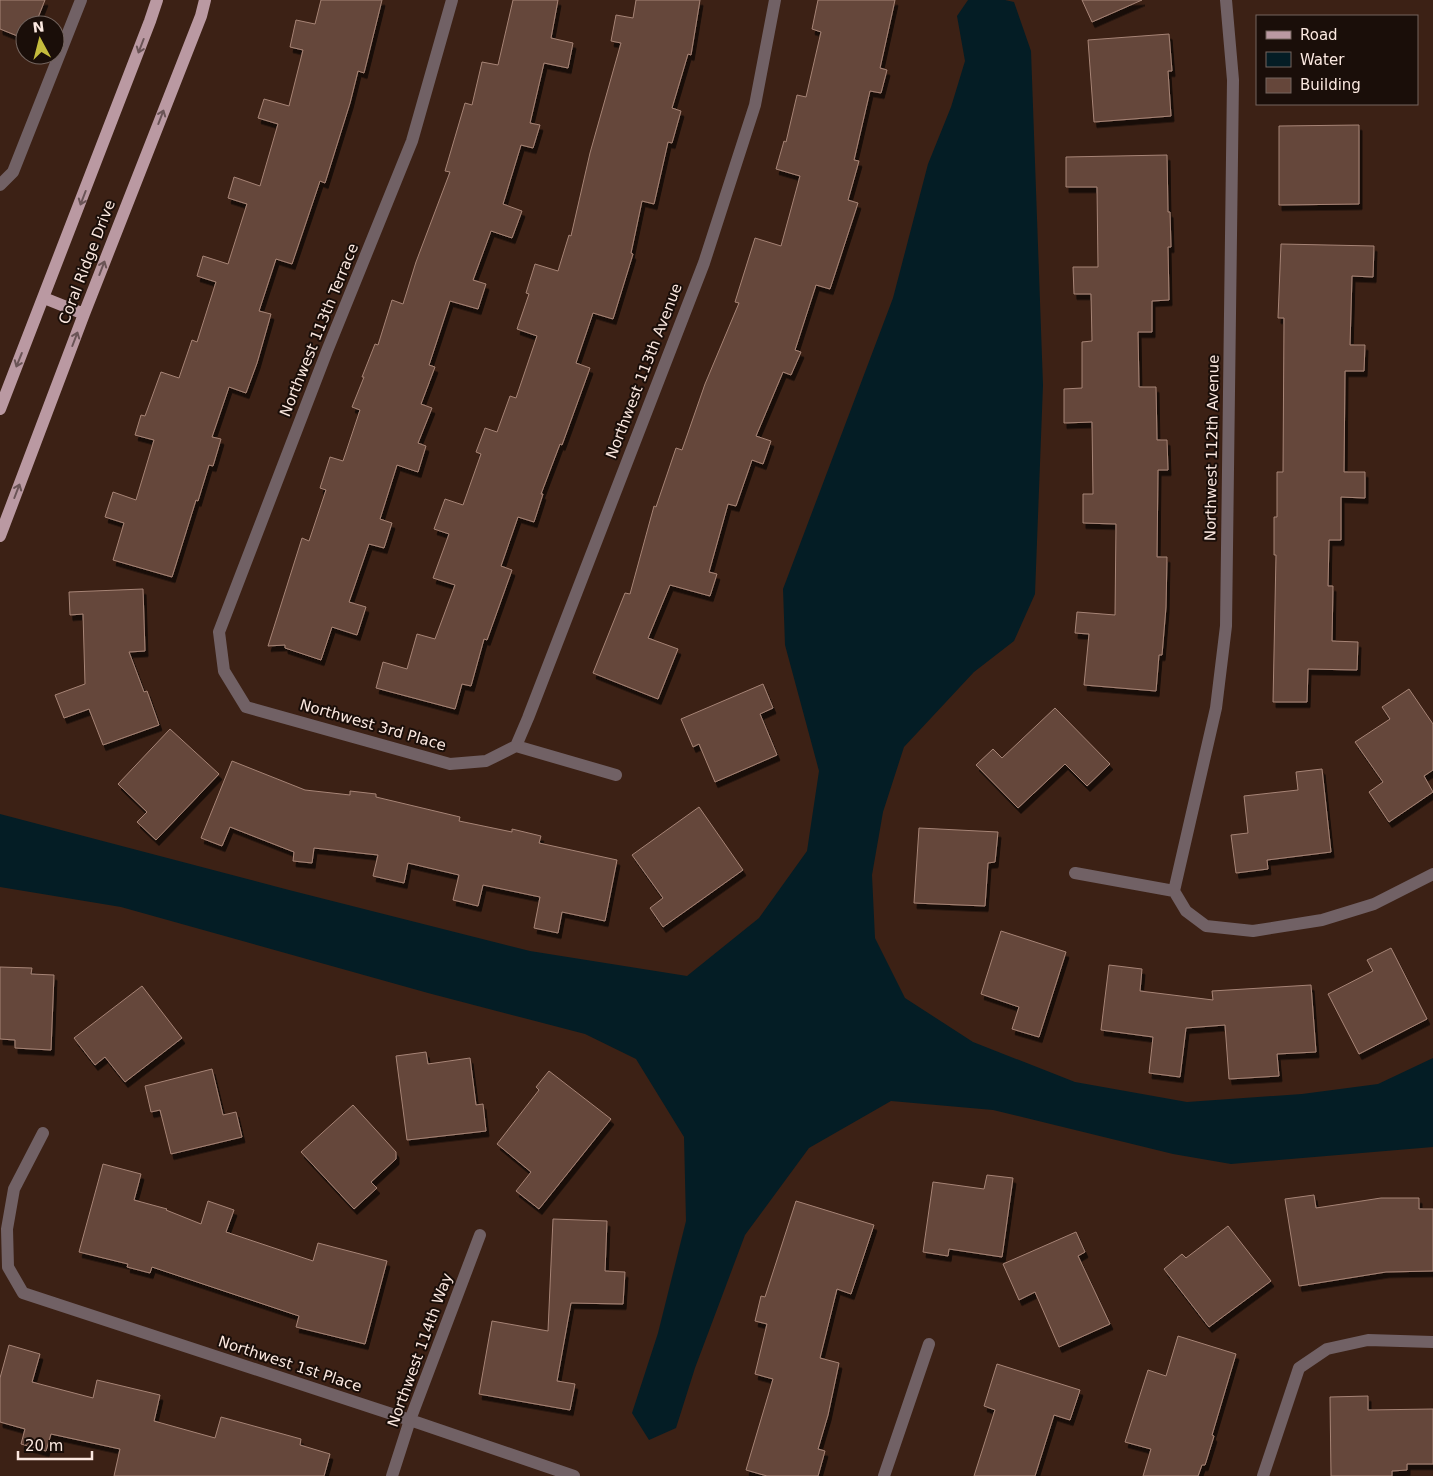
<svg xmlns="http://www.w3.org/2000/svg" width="1433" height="1476" font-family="'DejaVu Sans',sans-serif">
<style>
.water{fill:#041d25}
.building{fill:#65463a;stroke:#a68476;filter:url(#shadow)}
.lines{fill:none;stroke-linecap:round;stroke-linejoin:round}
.minor{stroke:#716165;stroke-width:12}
.major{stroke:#ba99a2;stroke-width:12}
.oneway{stroke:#6a5456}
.labels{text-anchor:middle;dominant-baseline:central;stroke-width:4;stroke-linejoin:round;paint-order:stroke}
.street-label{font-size:15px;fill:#fbe8e0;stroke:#1a0e09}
</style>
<defs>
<filter id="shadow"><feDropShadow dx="3" dy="5.5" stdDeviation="0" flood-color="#0009"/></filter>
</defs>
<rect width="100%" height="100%" fill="#3c2115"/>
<path class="water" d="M 968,0 L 1005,0 L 1014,2 L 1031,51 L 1043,385 L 1035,594 L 1014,641 L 974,672 L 904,747 L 883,812 L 872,875 L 875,938 L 905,998 L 973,1042 L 1075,1082 L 1187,1102 L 1302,1094 L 1378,1084 L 1433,1058 L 1433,1147 L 1231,1164 L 1173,1154 L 993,1110 L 891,1101 L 809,1148 L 745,1235 L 695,1368 L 676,1428 L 649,1440 L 632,1413 L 658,1333 L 686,1221 L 684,1137 L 636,1059 L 585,1034 L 428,993 L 121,907 L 0,887 L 0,814 L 289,890 L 530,951 L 687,976 L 759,918 L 807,851 L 819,771 L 785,645 L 783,589 L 893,298 L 928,164 L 951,107 L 965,61 L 957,16 Z"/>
<path class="building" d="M 0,0 L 45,0 L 35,25 L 25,25 L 25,39 L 0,29 Z
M 321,0 L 382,0 L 364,73 L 358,71 L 350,103 L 325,183 L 320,181 L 292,264 L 276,259 L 259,311 L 271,314 L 257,363 L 246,393 L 229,387 L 212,437 L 221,439 L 213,466 L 209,465 L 198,501 L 196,500 L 172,577 L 113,560 L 124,523 L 105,517 L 113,492 L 136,500 L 154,440 L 135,435 L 141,415 L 145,416 L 161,372 L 179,378 L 192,340 L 197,342 L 216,282 L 197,276 L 203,256 L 228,264 L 247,204 L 228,198 L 234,177 L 260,186 L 278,124 L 258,118 L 264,99 L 289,106 L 303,50 L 290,47 L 296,20 L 315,24 Z
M 513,0 L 558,0 L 551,38 L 573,43 L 568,68 L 544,63 L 530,123 L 540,125 L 533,148 L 521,145 L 503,204 L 522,211 L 512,238 L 491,231 L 473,280 L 486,284 L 478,309 L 450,301 L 429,365 L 435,367 L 421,404 L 432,408 L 418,443 L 426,446 L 418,472 L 397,465 L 380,519 L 392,523 L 384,548 L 369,544 L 349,602 L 366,607 L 357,635 L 332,627 L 321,660 L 285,648 L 285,645 L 268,646 L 302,538 L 309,541 L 326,490 L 320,488 L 330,457 L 343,461 L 360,410 L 352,407 L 364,377 L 362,377 L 375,344 L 378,345 L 392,300 L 403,304 L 416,262 L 450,172 L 445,171 L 465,103 L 472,105 L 482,62 L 498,65 Z
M 636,0 L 700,0 L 691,55 L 688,54 L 672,108 L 681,111 L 672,143 L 668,142 L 654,204 L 642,201 L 631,253 L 633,254 L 613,319 L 593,313 L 576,363 L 590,368 L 562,445 L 560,444 L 541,494 L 543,494 L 534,522 L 518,517 L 501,566 L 512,570 L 487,640 L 484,639 L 471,686 L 462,684 L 455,709 L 376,688 L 383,662 L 407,669 L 417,634 L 435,639 L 455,585 L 433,578 L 449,534 L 434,529 L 445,499 L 463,505 L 481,454 L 476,452 L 485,428 L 497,432 L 510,396 L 516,398 L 537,336 L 517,329 L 529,294 L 526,293 L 535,264 L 558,271 L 569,235 L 571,236 L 590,153 L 621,43 L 611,41 L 616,15 L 633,18 Z
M 818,0 L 895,0 L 880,68 L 887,70 L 881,93 L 870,91 L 854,160 L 859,161 L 848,200 L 858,203 L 830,289 L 816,285 L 795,350 L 801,352 L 791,375 L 783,372 L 756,436 L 771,441 L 763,464 L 752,460 L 736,506 L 728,504 L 709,572 L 717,574 L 710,596 L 670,585 L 648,638 L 678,649 L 658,699 L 593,673 L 625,593 L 630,594 L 654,506 L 656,507 L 676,448 L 682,450 L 705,384 L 739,303 L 735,302 L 755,238 L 781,246 L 800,176 L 776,169 L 784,141 L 786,142 L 797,95 L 806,97 L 821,32 L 812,29 Z
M 1082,0 L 1142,0 L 1092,22 Z
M 1169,34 L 1172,71 L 1168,71 L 1171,116 L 1094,122 L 1088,40 Z
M 1359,125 L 1359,204 L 1279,205 L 1279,126 Z
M 1167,155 L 1168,212 L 1170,212 L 1171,247 L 1168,247 L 1169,300 L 1152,301 L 1152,332 L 1138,332 L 1139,387 L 1156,387 L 1157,440 L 1167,440 L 1168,470 L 1158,470 L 1157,557 L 1167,557 L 1166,607 L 1162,655 L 1159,655 L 1156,691 L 1084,685 L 1089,634 L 1075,633 L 1077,612 L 1115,615 L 1116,524 L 1083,523 L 1083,494 L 1093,494 L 1092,422 L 1064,423 L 1064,389 L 1082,388 L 1082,342 L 1092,341 L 1091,294 L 1074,294 L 1073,267 L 1098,267 L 1097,187 L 1066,187 L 1066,157 Z
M 1281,244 L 1374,246 L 1373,277 L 1352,276 L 1350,345 L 1365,345 L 1364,371 L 1345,371 L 1344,472 L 1365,472 L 1365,498 L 1341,497 L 1341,540 L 1329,540 L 1328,586 L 1333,586 L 1332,641 L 1358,642 L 1357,670 L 1308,669 L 1307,702 L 1273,702 L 1276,555 L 1274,555 L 1274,517 L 1277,517 L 1277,472 L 1283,472 L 1284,318 L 1278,318 Z
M 143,589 L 145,651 L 129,652 L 144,692 L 147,691 L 159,725 L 103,745 L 89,709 L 64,718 L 55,695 L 85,684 L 83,614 L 70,615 L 69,592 Z
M 763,684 L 773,708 L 760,714 L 777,755 L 715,782 L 699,744 L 693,747 L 681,719 Z
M 1409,689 L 1433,724 L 1433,770 L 1424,776 L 1433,792 L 1389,822 L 1369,792 L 1383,782 L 1355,742 L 1390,719 L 1382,707 Z
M 1055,708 L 1110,764 L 1087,786 L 1065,764 L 1018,808 L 976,765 L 993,749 L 1002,758 Z
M 170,729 L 219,774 L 156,840 L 137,822 L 147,812 L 118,784 Z
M 232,761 L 305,790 L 350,795 L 350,791 L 376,794 L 376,797 L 460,817 L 459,821 L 512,832 L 512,829 L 541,836 L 539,843 L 617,860 L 605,921 L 562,912 L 558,933 L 534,928 L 540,897 L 483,885 L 478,906 L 453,900 L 459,875 L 408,863 L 404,883 L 373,876 L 378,855 L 314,848 L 312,863 L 293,861 L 294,852 L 230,827 L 222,846 L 201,838 Z
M 1322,769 L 1331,852 L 1267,860 L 1268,869 L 1236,873 L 1231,835 L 1248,833 L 1244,796 L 1298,790 L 1296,772 Z
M 699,807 L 743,870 L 663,927 L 650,908 L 663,898 L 632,855 Z
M 919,828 L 998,832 L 995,862 L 988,863 L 985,906 L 914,903 Z
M 1001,931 L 1066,952 L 1039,1037 L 1012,1029 L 1019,1007 L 981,994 Z
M 1391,948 L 1427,1019 L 1359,1054 L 1328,994 L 1373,971 L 1367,960 Z
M 1109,965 L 1142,969 L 1140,991 L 1213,1000 L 1212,991 L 1311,985 L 1316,1052 L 1277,1054 L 1279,1076 L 1229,1079 L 1225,1025 L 1186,1028 L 1180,1077 L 1149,1073 L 1153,1037 L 1101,1030 Z
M 0,967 L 32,968 L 31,974 L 54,975 L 51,1050 L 15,1048 L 15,1040 L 0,1039 Z
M 142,986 L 182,1038 L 125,1082 L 105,1057 L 95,1065 L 74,1038 Z
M 426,1052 L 428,1064 L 470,1058 L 476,1105 L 483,1104 L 486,1131 L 407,1140 L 396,1056 Z
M 212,1069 L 223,1115 L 236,1112 L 242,1137 L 171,1154 L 160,1110 L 151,1112 L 145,1086 Z
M 549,1071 L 611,1119 L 539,1209 L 516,1191 L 531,1172 L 497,1144 L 539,1090 L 536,1087 Z
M 353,1105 L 396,1152 L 396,1159 L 371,1182 L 377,1188 L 354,1209 L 301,1152 Z
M 103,1164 L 141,1174 L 134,1200 L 167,1209 L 166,1210 L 201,1224 L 208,1201 L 234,1210 L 226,1232 L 313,1261 L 318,1243 L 387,1261 L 365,1344 L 296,1327 L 299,1316 L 152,1267 L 150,1273 L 127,1267 L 128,1264 L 79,1252 Z
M 987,1175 L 1013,1178 L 1002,1257 L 949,1249 L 948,1256 L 923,1252 L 933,1182 L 984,1189 Z
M 1314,1195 L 1316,1208 L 1381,1198 L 1419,1198 L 1419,1209 L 1433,1209 L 1433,1271 L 1386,1272 L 1299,1286 L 1285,1199 Z
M 796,1201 L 874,1225 L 851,1294 L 837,1289 L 820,1358 L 839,1363 L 828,1415 L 818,1449 L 825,1451 L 818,1476 L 767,1476 L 746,1470 L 773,1379 L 755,1374 L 767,1324 L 755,1321 L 761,1296 L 765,1297 Z
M 553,1219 L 607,1221 L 605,1271 L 625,1272 L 623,1304 L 571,1303 L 557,1381 L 575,1384 L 570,1410 L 479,1394 L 492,1321 L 548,1331 Z
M 1228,1226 L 1271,1281 L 1209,1327 L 1164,1269 L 1182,1254 L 1186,1258 Z
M 1076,1232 L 1085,1252 L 1078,1256 L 1110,1324 L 1059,1347 L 1035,1292 L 1019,1300 L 1003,1264 Z
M 1178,1336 L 1236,1354 L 1212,1435 L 1214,1436 L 1205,1465 L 1202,1465 L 1198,1476 L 1143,1476 L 1151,1449 L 1125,1442 L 1148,1370 L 1166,1376 Z
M 9,1345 L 40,1354 L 32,1382 L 93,1398 L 97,1380 L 160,1395 L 154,1421 L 215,1438 L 221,1417 L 301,1439 L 300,1445 L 330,1454 L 324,1476 L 114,1476 L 120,1449 L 51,1434 L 46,1451 L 21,1444 L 25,1429 L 0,1422 L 0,1378 Z
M 997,1364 L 1080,1390 L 1070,1420 L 1054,1415 L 1035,1476 L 974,1476 L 995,1410 L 984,1406 Z
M 1368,1396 L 1368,1410 L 1433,1409 L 1433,1464 L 1407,1464 L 1407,1470 L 1392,1471 L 1392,1476 L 1331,1476 L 1330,1397 Z"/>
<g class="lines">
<path class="minor" d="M 452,0 L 412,141 L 327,351 L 219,632 L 224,671 L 246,707 L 450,764 L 486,761 L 516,746 L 616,775
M 0,185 L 13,172 L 81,0
M 516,746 L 528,718 L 704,263 L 755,105 L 775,0
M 1075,873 L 1174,891 L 1186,911 L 1206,926 L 1253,931 L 1322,920 L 1374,904 L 1433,874
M 1174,891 L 1216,708 L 1226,626 L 1233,80 L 1226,0
M 43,1133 L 14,1189 L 7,1229 L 8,1267 L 23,1293 L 410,1420 L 574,1476
M 392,1476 L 410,1420 L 480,1235
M 884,1476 L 929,1344
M 1263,1476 L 1299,1368 L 1327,1349 L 1368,1340 L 1433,1342"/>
<path class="major" d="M 44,298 L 84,314
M 0,409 L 150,21 L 157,0
M 0,536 L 84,314 L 201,16 L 205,0"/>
</g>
<defs><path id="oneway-shaft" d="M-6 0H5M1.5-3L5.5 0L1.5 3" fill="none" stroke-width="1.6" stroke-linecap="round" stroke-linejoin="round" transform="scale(1.25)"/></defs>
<g class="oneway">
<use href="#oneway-shaft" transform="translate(141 46) rotate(111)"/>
<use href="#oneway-shaft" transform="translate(161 117) rotate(-69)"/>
<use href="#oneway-shaft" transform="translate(83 198) rotate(111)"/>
<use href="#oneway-shaft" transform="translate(102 268) rotate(-69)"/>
<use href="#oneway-shaft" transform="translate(75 339) rotate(-69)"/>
<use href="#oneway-shaft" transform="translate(19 360) rotate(112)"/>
<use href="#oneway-shaft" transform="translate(17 491) rotate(-69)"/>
</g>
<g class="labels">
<g class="street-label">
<text transform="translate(87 262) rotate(-69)">Coral Ridge Drive</text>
<text transform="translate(319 330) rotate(-68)">Northwest 113th Terrace</text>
<text transform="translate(644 371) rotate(-69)">Northwest 113th Avenue</text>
<text transform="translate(1212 448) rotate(-89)">Northwest 112th Avenue</text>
<text transform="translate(373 725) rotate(16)">Northwest 3rd Place</text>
<text transform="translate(420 1350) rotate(-70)">Northwest 114th Way</text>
<text transform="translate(290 1364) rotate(18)">Northwest 1st Place</text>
</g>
</g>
<rect x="1256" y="15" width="162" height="90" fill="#1a0e09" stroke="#74655f"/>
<rect x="1266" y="31" width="25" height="8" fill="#ba99a2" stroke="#74655f"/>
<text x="1300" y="40" font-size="15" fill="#fbe8e0">Road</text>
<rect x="1266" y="52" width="25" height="15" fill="#041d25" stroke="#74655f"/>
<text x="1300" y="65" font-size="15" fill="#fbe8e0">Water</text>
<rect x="1266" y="78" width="25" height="15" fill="#65463a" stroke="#74655f"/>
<text x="1300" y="90" font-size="15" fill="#fbe8e0">Building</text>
<g transform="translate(40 40) rotate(353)"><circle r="24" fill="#1a0e09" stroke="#74655f"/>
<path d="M0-4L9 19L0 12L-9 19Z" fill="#c5bc3d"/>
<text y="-8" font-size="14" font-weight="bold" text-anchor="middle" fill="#fbe8e0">N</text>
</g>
<path d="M18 1451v8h74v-8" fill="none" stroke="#fbe8e0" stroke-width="2.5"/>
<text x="25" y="1451" font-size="15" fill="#fbe8e0" stroke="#1a0e09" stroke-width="4" paint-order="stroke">20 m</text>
</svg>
